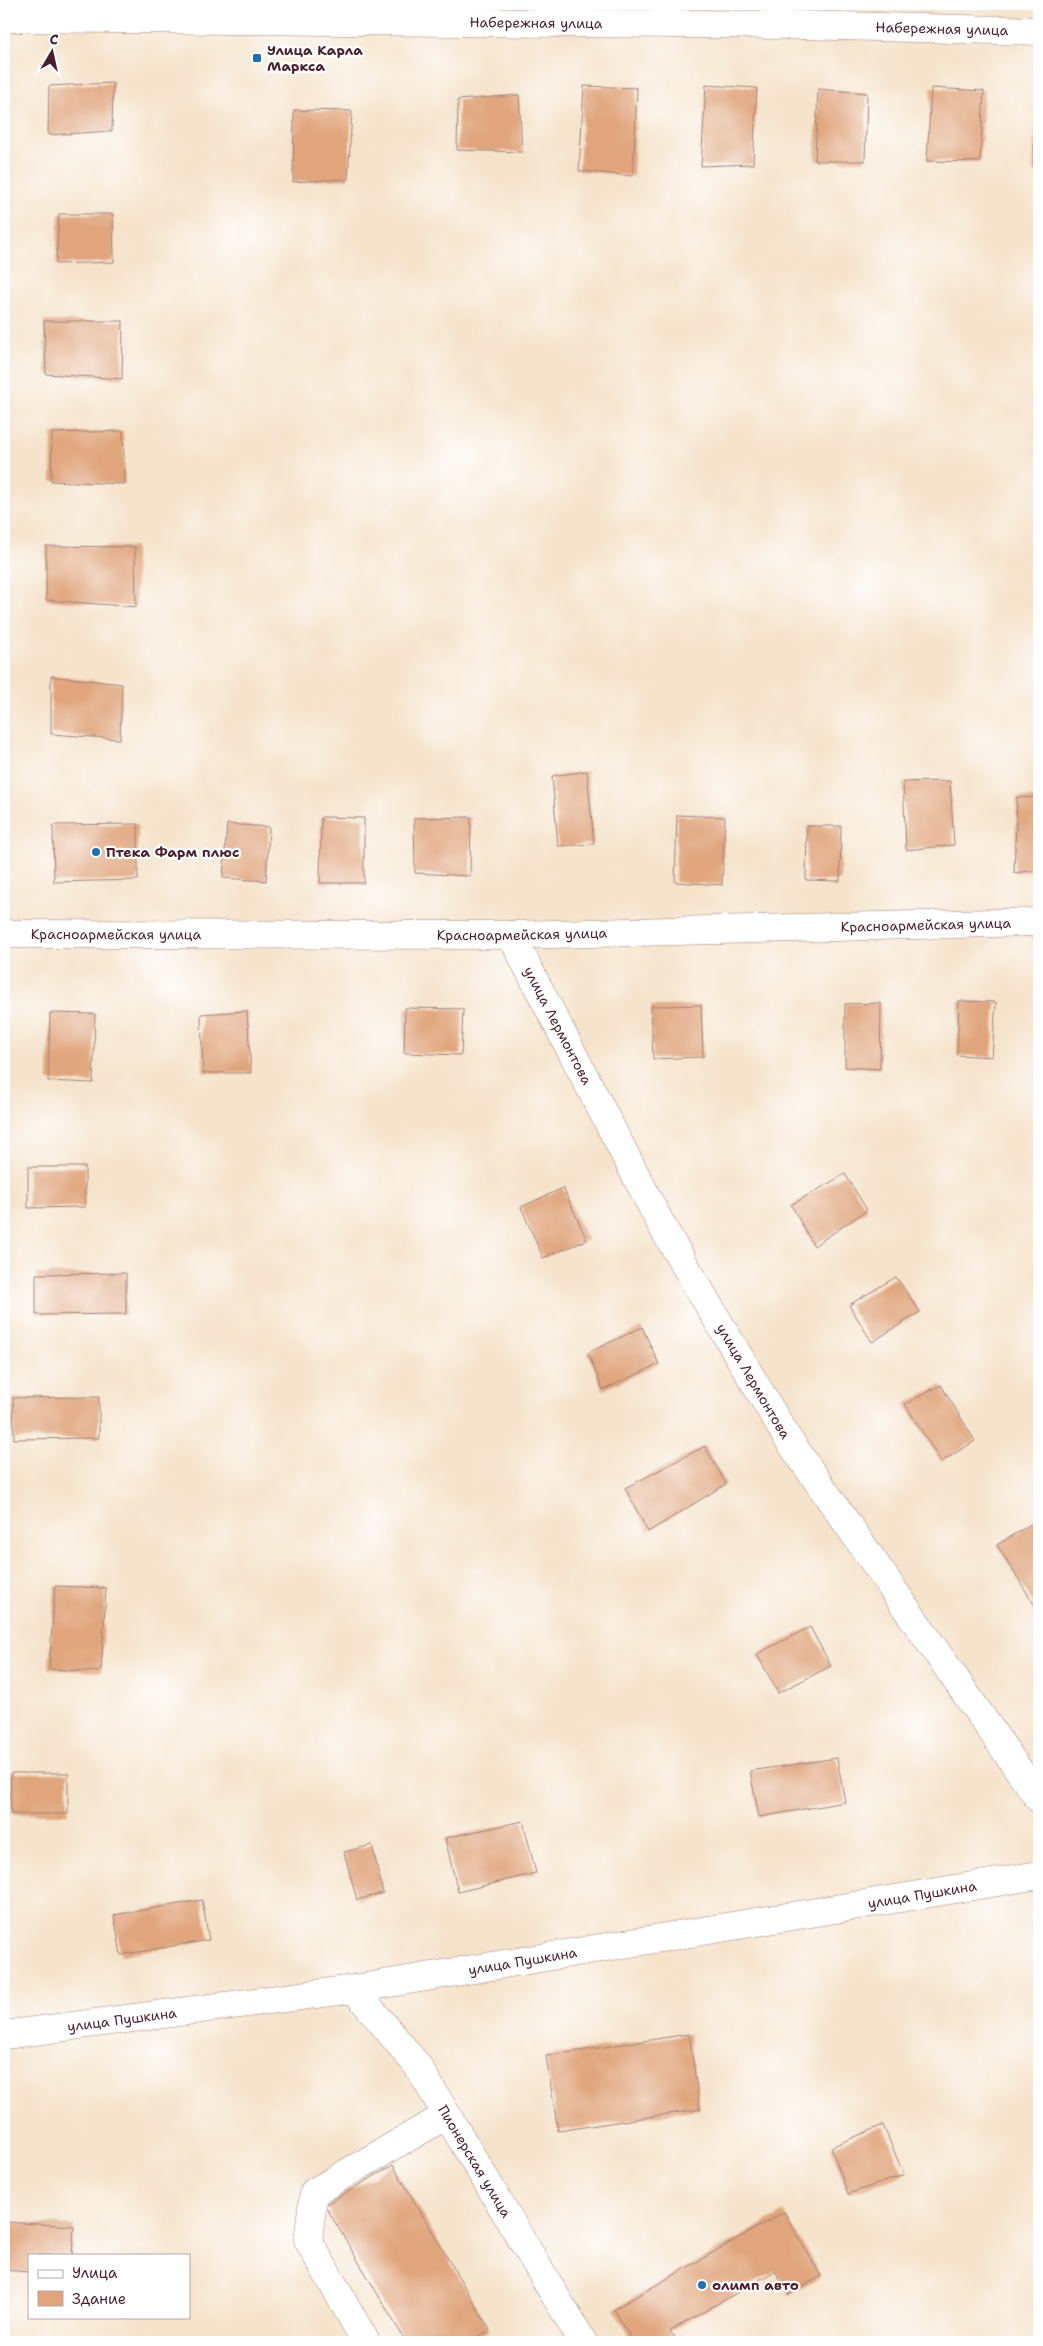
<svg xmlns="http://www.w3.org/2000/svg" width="1043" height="2346" font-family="'Shantell Sans',sans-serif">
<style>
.building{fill:#e0a57d}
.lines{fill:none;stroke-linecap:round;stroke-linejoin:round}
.minor-casing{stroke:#a0817b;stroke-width:29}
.minor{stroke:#fff;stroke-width:28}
.poi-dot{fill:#1f6fb2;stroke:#fff;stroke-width:2}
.labels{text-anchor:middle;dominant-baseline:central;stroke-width:4.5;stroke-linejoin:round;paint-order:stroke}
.street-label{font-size:14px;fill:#4a1f2b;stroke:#fff}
.poi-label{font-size:14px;font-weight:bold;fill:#4a1f2b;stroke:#fff;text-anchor:start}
</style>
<rect width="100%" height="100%" fill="#fff"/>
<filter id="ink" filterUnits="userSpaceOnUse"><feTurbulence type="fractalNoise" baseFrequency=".02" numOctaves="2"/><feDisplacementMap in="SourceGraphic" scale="10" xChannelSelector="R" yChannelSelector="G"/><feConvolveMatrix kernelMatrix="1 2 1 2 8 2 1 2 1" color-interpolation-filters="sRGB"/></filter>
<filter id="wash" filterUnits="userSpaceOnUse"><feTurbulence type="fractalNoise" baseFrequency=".0096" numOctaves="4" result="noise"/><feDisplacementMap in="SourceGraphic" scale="20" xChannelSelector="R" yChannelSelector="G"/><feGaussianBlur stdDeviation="1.12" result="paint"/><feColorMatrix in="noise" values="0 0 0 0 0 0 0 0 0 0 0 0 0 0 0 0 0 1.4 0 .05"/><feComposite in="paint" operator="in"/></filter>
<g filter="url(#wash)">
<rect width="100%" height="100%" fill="#f5e3cb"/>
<g id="blocks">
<path class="building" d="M 113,83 L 112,131 L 48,135 L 49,86 Z
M 706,85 L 757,88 L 753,164 L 701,166 Z
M 584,86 L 637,88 L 633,176 L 579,171 Z
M 931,88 L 984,91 L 980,162 L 927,161 Z
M 818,89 L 867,93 L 865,161 L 815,161 Z
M 519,95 L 522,152 L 457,150 L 458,100 Z
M 1039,96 L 1039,171 L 1033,171 L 1037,97 Z
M 294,110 L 352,111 L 348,179 L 293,182 Z
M 59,214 L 113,214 L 114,262 L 56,264 Z
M 44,321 L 123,321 L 122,379 L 46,374 Z
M 123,431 L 125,484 L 51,481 L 52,433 Z
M 46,546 L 135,547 L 136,607 L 46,600 Z
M 51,676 L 122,684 L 120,739 L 51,734 Z
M 587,771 L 594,844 L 558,846 L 552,776 Z
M 950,781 L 954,845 L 906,850 L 903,782 Z
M 1017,797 L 1039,798 L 1039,870 L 1014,873 Z
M 677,815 L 725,817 L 722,885 L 675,882 Z
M 321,817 L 364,818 L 364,883 L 320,883 Z
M 471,817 L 470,876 L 415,873 L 414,818 Z
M 138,824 L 138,880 L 54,882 L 53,825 Z
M 227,824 L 269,827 L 266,881 L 223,878 Z
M 807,826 L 841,826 L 840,881 L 806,880 Z
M 959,1001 L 996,1002 L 992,1057 L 957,1055 Z
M 881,1003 L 880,1069 L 845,1067 L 845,1004 Z
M 701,1005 L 703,1057 L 653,1059 L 651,1006 Z
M 405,1008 L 463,1009 L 461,1055 L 404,1053 Z
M 247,1011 L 251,1073 L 203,1073 L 201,1014 Z
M 50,1013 L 95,1014 L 93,1083 L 48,1081 Z
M 28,1167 L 85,1167 L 85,1207 L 28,1208 Z
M 845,1174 L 867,1210 L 814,1246 L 791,1205 Z
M 563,1188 L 587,1240 L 543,1258 L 521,1207 Z
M 126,1273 L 126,1314 L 36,1315 L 36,1274 Z
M 896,1277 L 920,1312 L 872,1342 L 849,1305 Z
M 642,1327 L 659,1364 L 603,1390 L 588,1353 Z
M 941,1385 L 975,1441 L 941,1462 L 905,1404 Z
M 99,1397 L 99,1438 L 14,1439 L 13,1398 Z
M 705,1446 L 726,1484 L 648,1532 L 625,1488 Z
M 1039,1519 L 1039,1612 L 997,1545 Z
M 55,1586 L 106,1588 L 101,1672 L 49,1669 Z
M 810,1627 L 831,1666 L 778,1693 L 757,1654 Z
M 837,1758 L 845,1802 L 759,1817 L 750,1771 Z
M 11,1773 L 68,1773 L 68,1814 L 11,1814 Z
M 523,1821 L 536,1873 L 458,1892 L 445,1838 Z
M 372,1845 L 383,1893 L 357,1900 L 344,1852 Z
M 202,1900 L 209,1940 L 121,1955 L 114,1915 Z
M 689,2034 L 700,2109 L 558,2131 L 546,2056 Z
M 883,2125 L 904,2175 L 848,2194 L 831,2147 Z
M 393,2165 L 490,2330 L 470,2342 L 406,2342 L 325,2205 Z
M 784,2212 L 821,2276 L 789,2295 L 775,2271 L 670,2331 L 677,2342 L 633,2342 L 614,2309 Z
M 4,2222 L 74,2226 L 72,2255 L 29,2255 L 29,2272 L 4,2270 Z"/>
</g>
</g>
<g filter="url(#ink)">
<use href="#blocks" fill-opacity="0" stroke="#a0817b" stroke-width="1"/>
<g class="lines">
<defs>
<g id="minor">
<path id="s1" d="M 4,18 L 798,25 L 1039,31"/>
<path id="s2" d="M 4,934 L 511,935 L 1039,922"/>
<path id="s3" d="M 511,935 L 663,1228 L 786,1436 L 1039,1799"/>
<path id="s4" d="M 354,1989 L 417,2065 L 583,2342"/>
<path id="s5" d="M 4,2035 L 354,1989 L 1039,1875"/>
<path d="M 366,2342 L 308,2240 L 314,2192 L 447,2115"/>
</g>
</defs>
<use href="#minor" class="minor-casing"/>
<use href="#minor" class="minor"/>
</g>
</g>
<g class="poi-dot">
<rect x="252" y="53" width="10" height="10" rx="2.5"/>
<circle cx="96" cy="852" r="5"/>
<circle cx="702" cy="2285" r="5"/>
</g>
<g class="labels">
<g class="street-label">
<text stroke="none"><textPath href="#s1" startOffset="532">Набережная улица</textPath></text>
<text stroke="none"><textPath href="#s1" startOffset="938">Набережная улица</textPath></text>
<text stroke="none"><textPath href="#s2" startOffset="922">Красноармейская улица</textPath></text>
<text stroke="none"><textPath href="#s2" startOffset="518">Красноармейская улица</textPath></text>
<text stroke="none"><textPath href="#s2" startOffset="112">Красноармейская улица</textPath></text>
<text stroke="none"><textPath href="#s3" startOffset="102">улица Лермонтова</textPath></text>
<text stroke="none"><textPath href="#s3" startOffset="508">улица Лермонтова</textPath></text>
<text stroke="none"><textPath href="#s5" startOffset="929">улица Пушкина</textPath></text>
<text stroke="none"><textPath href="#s5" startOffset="524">улица Пушкина</textPath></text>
<text stroke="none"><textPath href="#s5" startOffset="119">улица Пушкина</textPath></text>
<text stroke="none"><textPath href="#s4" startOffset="211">Пионерская улица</textPath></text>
</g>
<g class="poi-label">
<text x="267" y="50">Улица Карла<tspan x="267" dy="16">Маркса</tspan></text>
<text x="106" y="852">Птека Фарм плюс</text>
<text x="712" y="2285">олимп авто</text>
</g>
</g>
<rect width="1043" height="2346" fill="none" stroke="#fff" stroke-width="20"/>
<rect x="28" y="2254" width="162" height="65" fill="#ffffff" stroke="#b7a5aa"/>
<rect x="38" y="2270" width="25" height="8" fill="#ffffff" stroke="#b7a5aa"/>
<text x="72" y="2278" font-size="15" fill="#4a1f2b">Улица</text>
<rect x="38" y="2291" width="25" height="15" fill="#e0a57d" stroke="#b7a5aa"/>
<text x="72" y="2304" font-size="15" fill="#4a1f2b">Здание</text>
<g transform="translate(52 52) rotate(9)" stroke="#ffffff" stroke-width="4" paint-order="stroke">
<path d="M0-4L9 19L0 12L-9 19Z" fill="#4a1f2b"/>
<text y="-8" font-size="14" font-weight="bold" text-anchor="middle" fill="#4a1f2b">С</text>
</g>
</svg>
